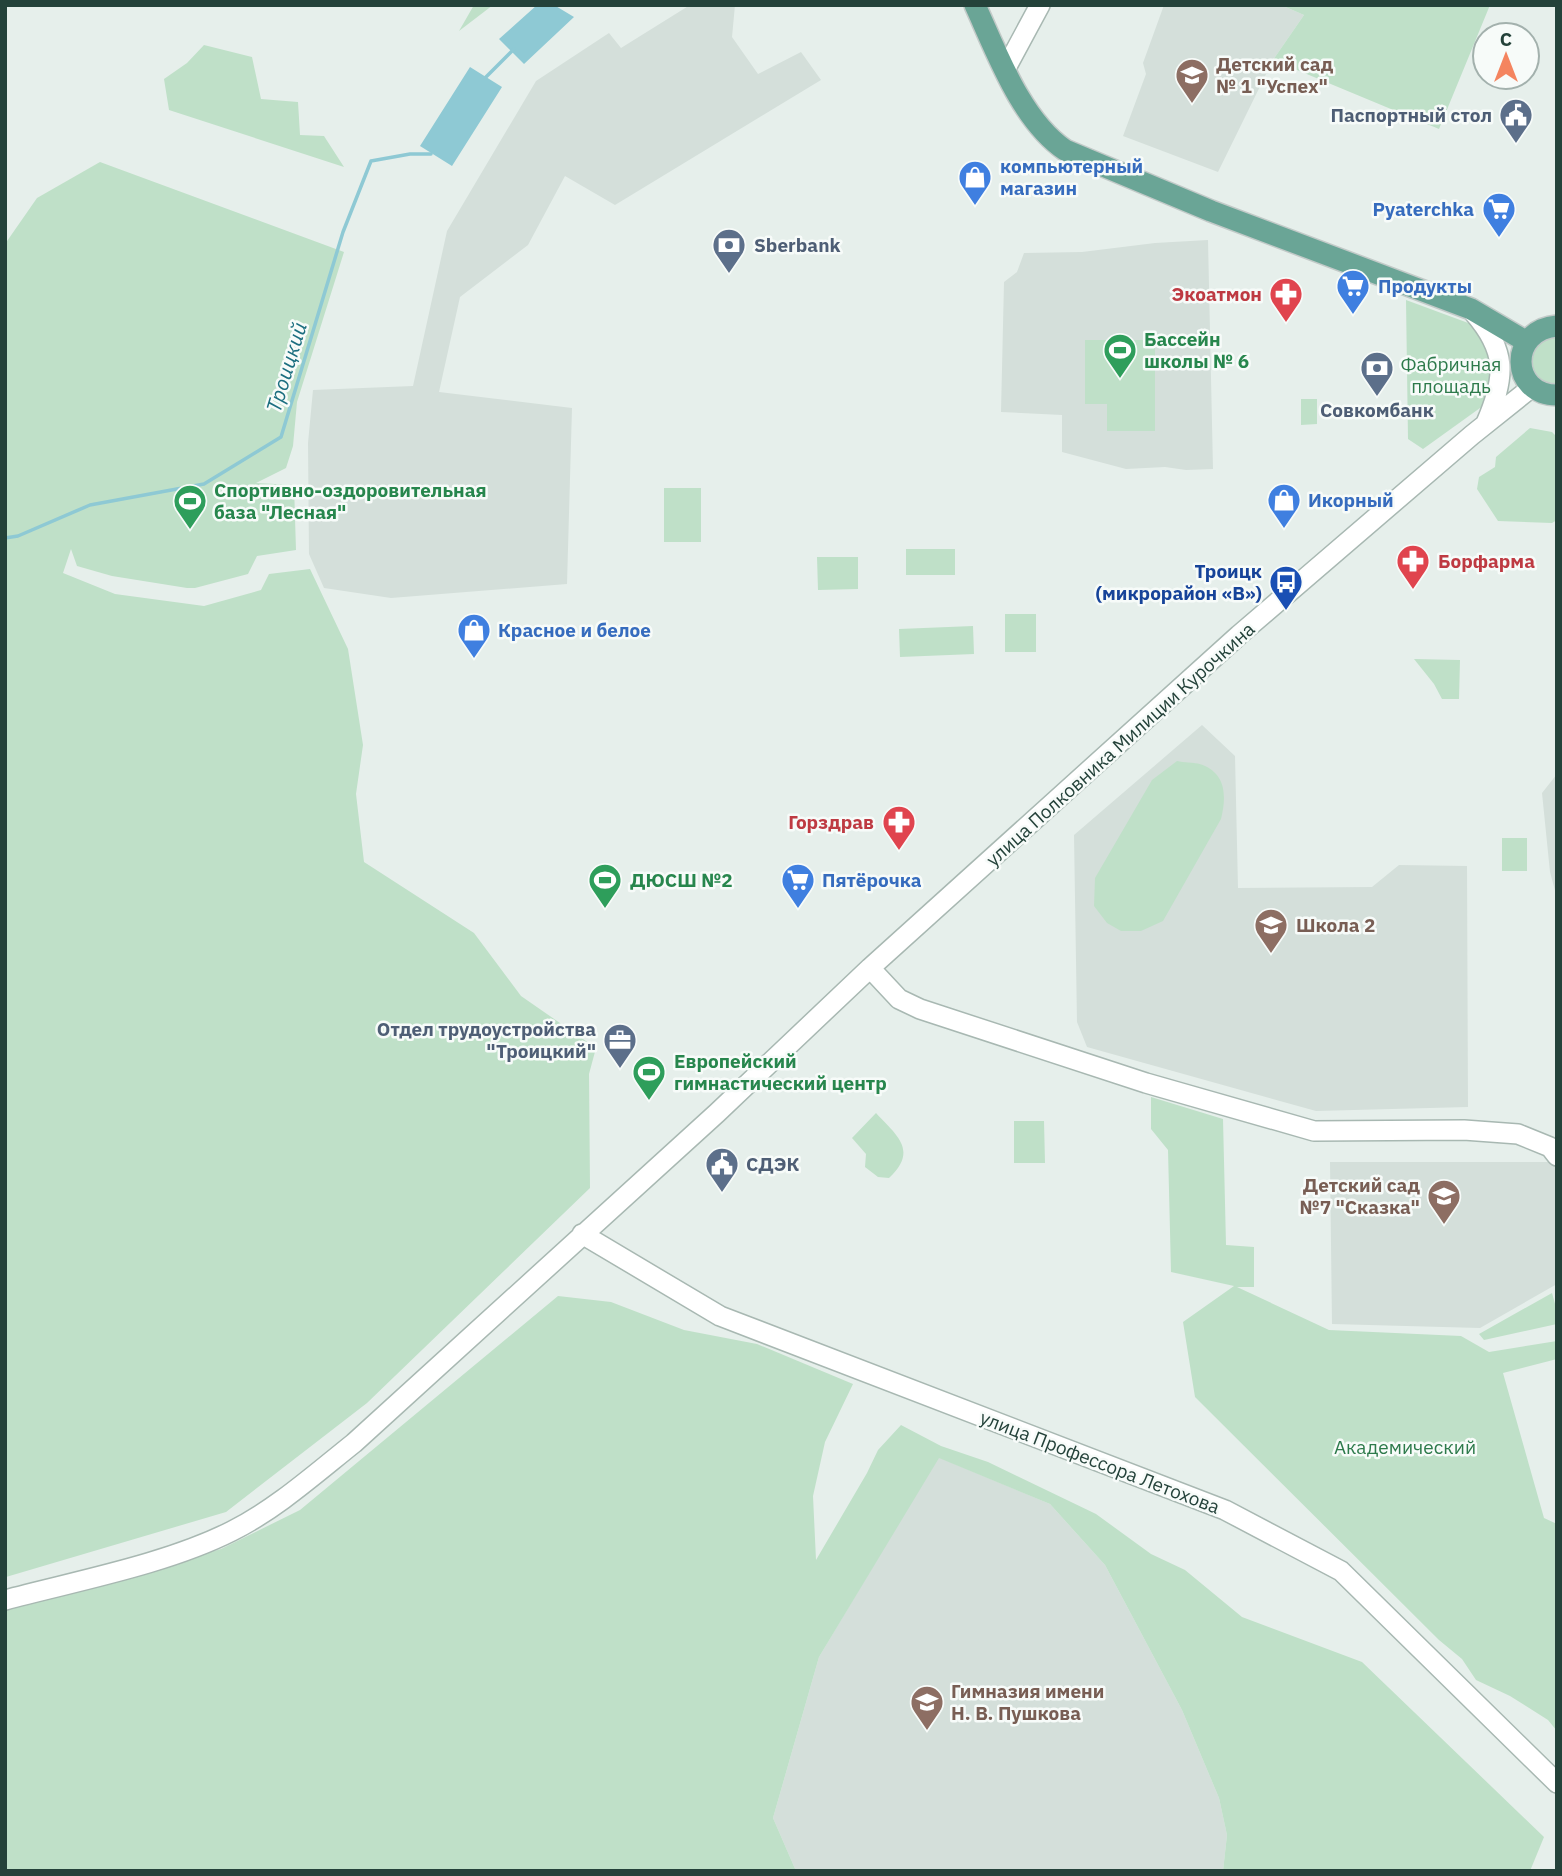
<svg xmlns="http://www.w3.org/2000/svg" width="1562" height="1876" font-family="'IBM Plex Sans',sans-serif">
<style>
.built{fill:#d4dfda}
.green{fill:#bfe0c8}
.water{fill:#8ec9d4}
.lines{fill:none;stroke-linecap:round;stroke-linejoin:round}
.stream{stroke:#8ec9d4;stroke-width:3.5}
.minor-casing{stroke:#a8b8b2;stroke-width:22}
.major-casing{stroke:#c2cac8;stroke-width:24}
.minor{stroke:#fff;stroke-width:19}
.major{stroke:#6aa596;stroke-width:21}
.labels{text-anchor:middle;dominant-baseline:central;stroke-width:5;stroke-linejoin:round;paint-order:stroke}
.education-label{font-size:19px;font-weight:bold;fill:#785e54;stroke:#f7fbf9;text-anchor:start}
.service-label{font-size:19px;font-weight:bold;fill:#4e5e75;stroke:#f7fbf9;text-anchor:end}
.shop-label{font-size:19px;font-weight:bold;fill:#366cbe;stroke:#f7fbf9;text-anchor:start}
.health-label{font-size:19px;font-weight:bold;fill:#be3a42;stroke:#f7fbf9;text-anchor:end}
.leisure-label{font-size:19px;font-weight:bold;fill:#27864d;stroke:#f7fbf9;text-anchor:start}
.park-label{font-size:19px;fill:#2d7a4b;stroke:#f7fbf9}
.transit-label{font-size:19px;font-weight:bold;fill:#164399;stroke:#f7fbf9;text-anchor:end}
.street-label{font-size:19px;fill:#24423a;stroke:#f7fbf9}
.water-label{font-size:21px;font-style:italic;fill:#1c6f80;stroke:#f7fbf9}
</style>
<rect width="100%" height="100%" fill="#e6efeb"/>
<path class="built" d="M 690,5 L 735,5 L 732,37 L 758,74 L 801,52 L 821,80 L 615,205 L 565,176 L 528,245 L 460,297 L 439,392 L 572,408 L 567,584 L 391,598 L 324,588 L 309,554 L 308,443 L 313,390 L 413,386 L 447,231 L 536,81 L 609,33 L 621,48 Z
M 1164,5 L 1281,5 L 1304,15 L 1273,60 L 1218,172 L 1123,136 L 1146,74 L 1143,63 Z
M 1208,240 L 1213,469 L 1186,470 L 1165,467 L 1126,469 L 1062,452 L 1062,415 L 1001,412 L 1004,282 L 1017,272 L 1024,253 L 1082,252 L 1155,243 Z
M 1202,725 L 1235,756 L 1238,888 L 1372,887 L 1399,865 L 1467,866 L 1468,1107 L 1316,1111 L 1087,1047 L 1077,1022 L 1074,835 Z
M 1557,774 L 1557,898 L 1550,872 L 1542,793 Z
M 1330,1162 L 1551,1162 L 1557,1168 L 1557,1284 L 1480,1328 L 1332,1324 Z
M 938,1457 L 1050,1504 L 1105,1565 L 1182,1710 L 1219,1798 L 1227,1835 L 1223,1871 L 796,1871 L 773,1818 L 819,1657 Z"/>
<path class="green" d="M 474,5 L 493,5 L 459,31 Z
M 1281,5 L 1490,5 L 1439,129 L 1273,60 L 1304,15 Z
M 204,45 L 252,57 L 261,99 L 298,102 L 300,135 L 324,136 L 344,167 L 169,110 L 164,79 L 187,63 Z
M 100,162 L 344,252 L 297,402 L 293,446 L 286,468 L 256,483 L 294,485 L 296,550 L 257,556 L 248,574 L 195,588 L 187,588 L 112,576 L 77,566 L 71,549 L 63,573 L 115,594 L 204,606 L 261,590 L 269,574 L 310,569 L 348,649 L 363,745 L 356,794 L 364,862 L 474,933 L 521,996 L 596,1048 L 589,1074 L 590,1188 L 367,1403 L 226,1512 L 6,1577 L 5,244 L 37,198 Z
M 1406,300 L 1479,327 L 1495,369 L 1487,403 L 1423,449 L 1408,439 Z
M 1557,335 L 1557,387 L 1539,382 L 1531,370 L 1531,352 L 1539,340 Z
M 1085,340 L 1155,340 L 1155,431 L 1107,431 L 1107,404 L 1085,404 Z
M 1301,399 L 1317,399 L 1317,424 L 1301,425 Z
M 1530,428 L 1552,432 L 1557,437 L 1557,520 L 1552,523 L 1498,521 L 1477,489 L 1479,477 L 1495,467 L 1496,457 Z
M 664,488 L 701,488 L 701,542 L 664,542 Z
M 906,549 L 955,549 L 955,575 L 906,575 Z
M 817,557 L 858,557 L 858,589 L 818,590 Z
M 1005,614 L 1036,614 L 1036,652 L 1005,652 Z
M 973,626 L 974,654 L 900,657 L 899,629 Z
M 1414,659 L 1460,660 L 1459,699 L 1442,699 L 1434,684 Z
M 1177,761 C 1186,763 1198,762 1205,766 C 1227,776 1226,799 1221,819 L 1163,921 L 1141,931 L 1121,931 L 1107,923 L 1094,906 L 1095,878 L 1152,780 Z
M 1502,838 L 1527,838 L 1527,871 L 1502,871 Z
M 1151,1097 L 1223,1119 L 1226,1245 L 1254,1247 L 1254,1287 L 1237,1287 L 1329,1330 L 1461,1336 L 1489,1352 L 1557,1341 L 1557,1359 L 1503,1373 L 1544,1518 L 1557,1524 L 1557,1731 L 1548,1720 L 1510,1696 L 1476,1680 L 1462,1659 L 1439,1640 L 1195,1397 L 1183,1322 L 1234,1286 L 1171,1272 L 1168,1150 L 1151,1129 Z
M 876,1113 C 896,1135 919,1150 889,1178 L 878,1177 L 865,1167 L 866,1154 L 852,1138 Z
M 1014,1121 L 1044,1121 L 1045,1163 L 1014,1163 Z
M 1552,1293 L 1557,1311 L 1557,1324 L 1484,1340 L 1479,1334 Z
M 558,1296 L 611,1302 L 684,1330 L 757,1344 L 853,1384 L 825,1442 L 813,1496 L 816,1560 L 867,1473 L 878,1450 L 901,1425 L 941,1446 L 988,1462 L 1096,1514 L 1151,1554 L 1185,1570 L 1242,1617 L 1362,1662 L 1544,1837 L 1530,1871 L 1223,1871 L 1227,1835 L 1219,1798 L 1182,1710 L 1105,1565 L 1050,1504 L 939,1458 L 819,1657 L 773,1818 L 796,1871 L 5,1871 L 5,1610 L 221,1549 L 300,1510 Z"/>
<path class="water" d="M 537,5 L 554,5 L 574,17 L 524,64 L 499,39 Z
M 470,67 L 502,87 L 452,166 L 420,146 Z"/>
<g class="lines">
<path class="stream" d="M 486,77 L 514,49
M 5,538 L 18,536 L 90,505 L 204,484 L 281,437 L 343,232 L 371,161 L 410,154 L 431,154"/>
<defs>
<path id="minor" d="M 1005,70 L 1040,5
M 1474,313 C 1507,351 1506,377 1486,423
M 870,968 L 899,999 L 920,1009 L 1146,1083 L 1314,1131 L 1464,1130 L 1518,1134 L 1550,1147 L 1557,1156
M 582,1234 L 720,1316 L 1225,1510 L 1341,1571 L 1557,1783
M 5,1600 C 76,1581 167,1564 232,1531 C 276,1509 315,1474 354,1443 L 717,1113 L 870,968 L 1239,635 L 1472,435 L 1532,387"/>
<path id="major" d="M 975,5 C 997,53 1021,120 1065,150 L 1211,211 L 1471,309 L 1527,342
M 1557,326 C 1508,330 1510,395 1557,395"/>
</defs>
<use href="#minor" class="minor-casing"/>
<use href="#major" class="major-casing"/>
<use href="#minor" class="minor"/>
<use href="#major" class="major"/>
</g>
<defs>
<symbol id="school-pin" viewBox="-11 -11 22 30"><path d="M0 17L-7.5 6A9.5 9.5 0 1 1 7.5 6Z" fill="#8d6e63" stroke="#f7fbf9"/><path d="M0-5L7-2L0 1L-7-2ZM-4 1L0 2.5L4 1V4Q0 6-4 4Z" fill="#fff"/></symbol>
<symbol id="civic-pin" viewBox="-11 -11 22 30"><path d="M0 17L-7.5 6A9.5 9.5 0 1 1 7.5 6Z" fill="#5c6f8a" stroke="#f7fbf9"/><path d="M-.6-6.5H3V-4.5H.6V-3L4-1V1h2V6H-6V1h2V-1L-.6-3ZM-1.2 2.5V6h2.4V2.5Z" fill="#fff"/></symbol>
<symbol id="shop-pin" viewBox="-11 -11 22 30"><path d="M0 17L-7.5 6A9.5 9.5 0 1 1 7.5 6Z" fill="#3f7fe0" stroke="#f7fbf9"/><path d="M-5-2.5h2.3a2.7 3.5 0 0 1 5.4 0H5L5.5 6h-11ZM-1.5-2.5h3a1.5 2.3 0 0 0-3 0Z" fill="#fff"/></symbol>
<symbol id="supermarket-pin" viewBox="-11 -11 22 30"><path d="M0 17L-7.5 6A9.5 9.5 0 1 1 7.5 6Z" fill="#3f7fe0" stroke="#f7fbf9"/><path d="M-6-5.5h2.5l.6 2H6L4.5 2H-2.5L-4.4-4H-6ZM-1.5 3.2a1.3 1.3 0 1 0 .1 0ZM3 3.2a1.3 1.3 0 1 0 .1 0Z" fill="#fff"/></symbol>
<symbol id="bank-pin" viewBox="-11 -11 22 30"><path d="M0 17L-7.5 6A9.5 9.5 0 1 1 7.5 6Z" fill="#5c6f8a" stroke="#f7fbf9"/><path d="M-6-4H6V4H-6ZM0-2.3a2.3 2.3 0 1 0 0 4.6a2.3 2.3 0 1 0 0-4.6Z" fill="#fff"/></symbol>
<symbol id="pharmacy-pin" viewBox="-11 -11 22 30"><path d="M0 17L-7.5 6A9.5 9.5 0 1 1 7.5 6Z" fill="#e0444e" stroke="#f7fbf9"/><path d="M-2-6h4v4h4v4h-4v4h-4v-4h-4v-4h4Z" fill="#fff"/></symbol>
<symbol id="stadium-pin" viewBox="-11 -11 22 30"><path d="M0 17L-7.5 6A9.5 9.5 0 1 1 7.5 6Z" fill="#2e9e5b" stroke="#f7fbf9"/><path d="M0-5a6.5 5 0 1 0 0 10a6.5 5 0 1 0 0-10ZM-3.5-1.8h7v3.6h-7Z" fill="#fff"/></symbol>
<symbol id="bus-pin" viewBox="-11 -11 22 30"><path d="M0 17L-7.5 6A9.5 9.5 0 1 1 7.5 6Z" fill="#1a4fb4" stroke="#f7fbf9"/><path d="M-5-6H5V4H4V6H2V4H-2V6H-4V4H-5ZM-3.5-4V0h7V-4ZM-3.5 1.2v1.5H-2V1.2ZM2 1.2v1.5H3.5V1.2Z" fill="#fff"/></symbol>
<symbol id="office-pin" viewBox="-11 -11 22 30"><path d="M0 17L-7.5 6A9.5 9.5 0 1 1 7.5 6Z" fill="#5c6f8a" stroke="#f7fbf9"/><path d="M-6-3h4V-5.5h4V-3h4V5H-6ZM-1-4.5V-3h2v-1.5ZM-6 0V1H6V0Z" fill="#fff"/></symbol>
</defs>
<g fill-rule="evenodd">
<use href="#school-pin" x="1173" y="56" width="38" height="52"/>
<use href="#civic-pin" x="1497" y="96" width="38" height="52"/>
<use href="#shop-pin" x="956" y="158" width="38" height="52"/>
<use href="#supermarket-pin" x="1480" y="190" width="38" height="52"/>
<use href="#bank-pin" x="710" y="226" width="38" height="52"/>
<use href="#supermarket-pin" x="1334" y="267" width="38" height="52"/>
<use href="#pharmacy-pin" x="1267" y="275" width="38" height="52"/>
<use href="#stadium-pin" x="1101" y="331" width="38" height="52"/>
<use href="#bank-pin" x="1358" y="349" width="38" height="52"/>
<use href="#shop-pin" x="1265" y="481" width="38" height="52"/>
<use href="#stadium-pin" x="171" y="482" width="38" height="52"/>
<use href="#pharmacy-pin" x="1394" y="542" width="38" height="52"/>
<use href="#bus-pin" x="1267" y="563" width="38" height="52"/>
<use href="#shop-pin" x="455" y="611" width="38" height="52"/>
<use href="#pharmacy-pin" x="880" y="803" width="38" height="52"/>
<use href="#stadium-pin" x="586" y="861" width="38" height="52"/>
<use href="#supermarket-pin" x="779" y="861" width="38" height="52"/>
<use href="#school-pin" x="1252" y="906" width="38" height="52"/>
<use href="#office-pin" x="601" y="1021" width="38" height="52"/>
<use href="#stadium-pin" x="630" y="1053" width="38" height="52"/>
<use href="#civic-pin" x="703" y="1145" width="38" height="52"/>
<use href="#school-pin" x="1425" y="1177" width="38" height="52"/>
<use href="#school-pin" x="908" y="1683" width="38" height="52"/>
</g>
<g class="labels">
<g class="education-label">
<text x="1216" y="64">Детский сад<tspan x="1216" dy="22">№ 1 "Успех"</tspan></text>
<text x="1296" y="925">Школа 2</text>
<text x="1420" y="1185" text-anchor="end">Детский сад<tspan x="1420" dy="22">№7 "Сказка"</tspan></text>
<text x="951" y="1691">Гимназия имени<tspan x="951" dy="22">Н. В. Пушкова</tspan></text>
</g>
<g class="service-label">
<text x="1492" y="115">Паспортный стол</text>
<text x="754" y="245" text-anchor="start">Sberbank</text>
<text x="1377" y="410" text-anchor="middle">Совкомбанк</text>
<text x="596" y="1029">Отдел трудоустройства<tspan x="596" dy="22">"Троицкий"</tspan></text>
<text x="746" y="1164" text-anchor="start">СДЭК</text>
</g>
<g class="shop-label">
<text x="1000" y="166">компьютерный<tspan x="1000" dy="22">магазин</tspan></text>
<text x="1474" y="209" text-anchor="end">Pyaterchka</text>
<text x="1378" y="286">Продукты</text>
<text x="1308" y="500">Икорный</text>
<text x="498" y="630">Красное и белое</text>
<text x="822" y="880">Пятёрочка</text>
</g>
<g class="health-label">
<text x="1262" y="294">Экоатмон</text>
<text x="1438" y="561" text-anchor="start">Борфарма</text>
<text x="874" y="822">Горздрав</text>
</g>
<g class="leisure-label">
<text x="1144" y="339">Бассейн<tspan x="1144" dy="22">школы № 6</tspan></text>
<text x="214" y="490">Спортивно-оздоровительная<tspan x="214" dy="22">база "Лесная"</tspan></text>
<text x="630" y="880">ДЮСШ №2</text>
<text x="674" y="1061">Европейский<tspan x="674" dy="22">гимнастический центр</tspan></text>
</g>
<g class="park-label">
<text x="1451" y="364">Фабричная<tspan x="1451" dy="22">площадь</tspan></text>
<text x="1405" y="1447">Академический</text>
</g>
<g class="transit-label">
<text x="1262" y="571">Троицк<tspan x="1262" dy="22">(микрорайон «В»)</tspan></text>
</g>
<g class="street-label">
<text transform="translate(1120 744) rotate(-42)">улица Полковника Милиции Курочкина</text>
<text transform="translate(1100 1462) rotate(21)">улица Профессора Летохова</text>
</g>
<g class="water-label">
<text transform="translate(286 367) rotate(-73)">Троицкий</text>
</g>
</g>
<rect width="1562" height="1876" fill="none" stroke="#24423a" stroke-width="14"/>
<g transform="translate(1506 56)"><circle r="33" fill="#f7fbf9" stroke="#a3b1ad" stroke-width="2"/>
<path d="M0-5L12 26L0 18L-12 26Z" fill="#f4845f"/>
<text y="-10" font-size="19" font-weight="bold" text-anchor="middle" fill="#24423a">С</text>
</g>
</svg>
